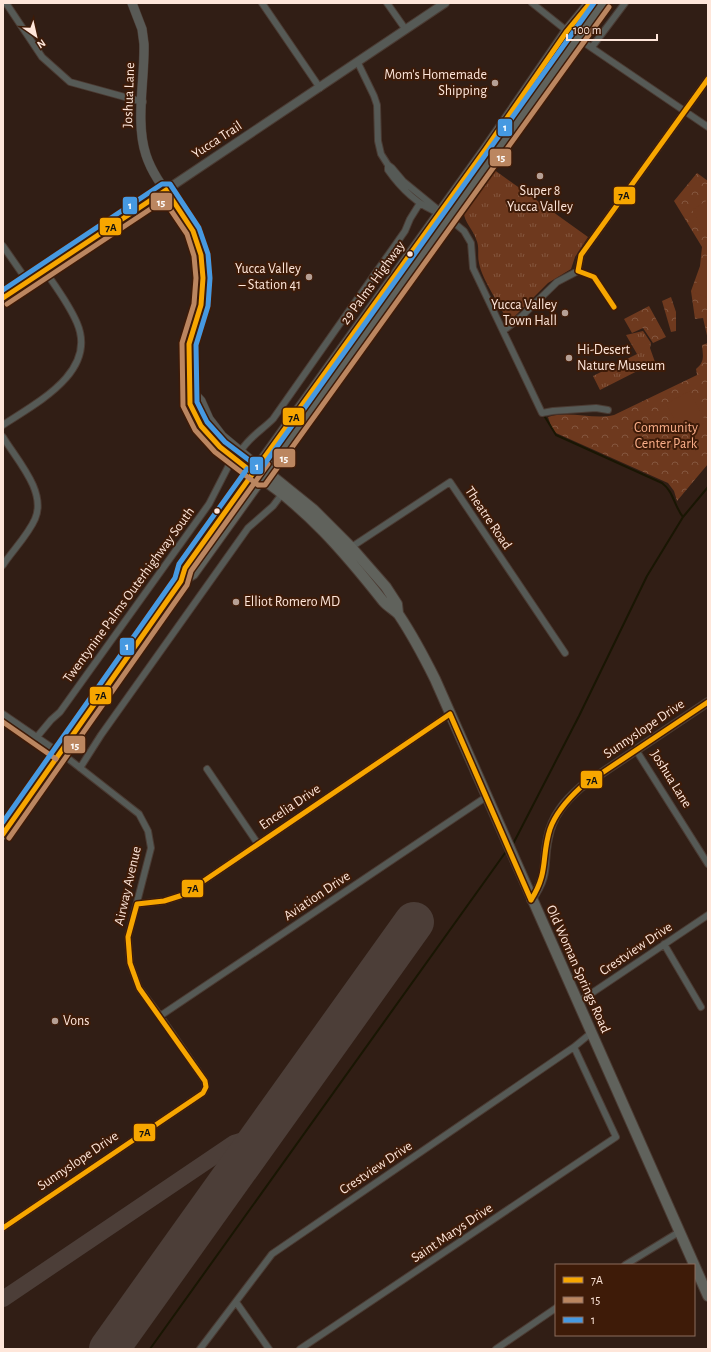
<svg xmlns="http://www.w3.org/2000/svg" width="711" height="1352" font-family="'Alegreya Sans',sans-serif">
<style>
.grass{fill:url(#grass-tufts)}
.forest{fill:url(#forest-crowns)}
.pitch{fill:#6e391e}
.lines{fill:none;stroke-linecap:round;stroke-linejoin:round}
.stream{stroke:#191603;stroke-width:2}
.taxiway{stroke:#4c3e38;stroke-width:16}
.runway{stroke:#4c3e38;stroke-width:40}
.minor-casing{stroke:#4b3b33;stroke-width:8}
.tertiary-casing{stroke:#4b3b33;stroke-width:10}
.secondary-casing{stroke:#4b3b33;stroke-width:10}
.primary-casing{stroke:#4b3b33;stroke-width:12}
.minor{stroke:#565a56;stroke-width:6}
.tertiary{stroke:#565a56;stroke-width:8}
.secondary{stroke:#595a56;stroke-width:9}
.primary{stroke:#60625c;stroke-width:10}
.bus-1-casing{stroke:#3e1b08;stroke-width:8}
.bus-2-casing{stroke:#3e1b08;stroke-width:8}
.bus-3-casing{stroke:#3e1b08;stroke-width:8}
.bus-1{stroke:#f7a600;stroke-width:5}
.bus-2{stroke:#bb8660;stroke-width:5}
.bus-3{stroke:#4699e1;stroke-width:5}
.poi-dot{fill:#b6a095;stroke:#3e1b08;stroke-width:1.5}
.bus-dot{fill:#fee6da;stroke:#3e1b08;stroke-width:1.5}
.labels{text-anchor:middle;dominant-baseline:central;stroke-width:4;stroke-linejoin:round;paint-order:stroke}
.poi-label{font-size:14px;fill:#fee6da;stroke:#3e1b08;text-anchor:end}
.street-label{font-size:14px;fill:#fee6da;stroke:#3e1b08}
.park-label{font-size:14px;fill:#faae89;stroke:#3e1b08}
.line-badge{stroke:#3e1b08;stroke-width:1.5}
.badge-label{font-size:11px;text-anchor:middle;font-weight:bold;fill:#fff}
.pale-badge-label{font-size:11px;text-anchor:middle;font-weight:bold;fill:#111}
</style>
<defs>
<pattern id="grass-tufts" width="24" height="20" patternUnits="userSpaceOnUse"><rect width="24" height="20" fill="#6e391e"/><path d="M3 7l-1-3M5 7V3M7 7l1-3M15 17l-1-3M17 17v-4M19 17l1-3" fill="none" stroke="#84563e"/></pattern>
<pattern id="forest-crowns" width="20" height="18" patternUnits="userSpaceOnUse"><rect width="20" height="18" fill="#6e391e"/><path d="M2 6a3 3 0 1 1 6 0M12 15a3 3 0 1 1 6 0" fill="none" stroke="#84563e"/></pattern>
</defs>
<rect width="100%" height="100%" fill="#311e15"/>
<path class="grass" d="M 493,169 L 588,237 L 575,257 L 571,269 L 548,283 L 513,318 L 505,316 C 497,300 482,279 479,263 C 477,255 480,247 476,239 C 473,229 463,221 464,211 Z
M 643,331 L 651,343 L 650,348 L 655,362 L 600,390 L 593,376 L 637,354 L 626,335 Z"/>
<path class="forest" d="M 697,173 L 708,181 L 708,340 L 703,318 L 695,319 L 691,291 L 700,266 L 702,247 L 674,201 Z
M 671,297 L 676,312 L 676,331 L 671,332 L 662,301 Z
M 649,306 L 666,337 L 653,343 L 643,328 L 632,333 L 624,319 Z
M 708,343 L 708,464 L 677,501 L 674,491 L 668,483 L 556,433 L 552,429 L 548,417 C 569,410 593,420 614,415 L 697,375 L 696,369 C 705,362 703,356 702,345 Z"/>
<path class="pitch" d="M 708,200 L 708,237 L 692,210 Z
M 708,252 L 708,298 L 693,292 Z
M 689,391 L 706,422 L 683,434 L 666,404 Z"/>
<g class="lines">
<path class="stream" d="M 545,417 L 556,435 L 662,483 C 674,492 674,506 683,517
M 513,844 L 579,716 L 647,576 L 683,517 L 708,487
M 150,1349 L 505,853"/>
<path class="taxiway" d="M 3,1299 L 234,1143 L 247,1139 L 255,1144"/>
<path class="runway" d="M 109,1349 L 414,922"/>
<defs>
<path id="minor" d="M 6,3 L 42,57 L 70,82 L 143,102
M 262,3 L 320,88
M 387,3 L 406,30
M 532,3 L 567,31 L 708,127
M 592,47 L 625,3
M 358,63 L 374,96 L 377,105 L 378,141 L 381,154 L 388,165 L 392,168 L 403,181 L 464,231 L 471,243 L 473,268 L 542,413 L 553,411 L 596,408 L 608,410
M 388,165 L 388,170 C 400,187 419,207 440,213
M 3,246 L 28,282
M 503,331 L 522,316 L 557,282 L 578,271 L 581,255 L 708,79
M 3,425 C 36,403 98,372 77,323 C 69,304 56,287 45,271
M 3,437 C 17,460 47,492 35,519 C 28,535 13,550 3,565
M 240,452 C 250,436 261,431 273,419 L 405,231 L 410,219 L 420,203
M 350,548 L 450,482 L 565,653
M 3,714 L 70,760 L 139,814 L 148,831 L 151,848 L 128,937 L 130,963 L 139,988 L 160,1016 L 205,1081 L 206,1087 L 203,1093 L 3,1228
M 36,738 L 51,720 L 60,712 L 209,504 L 228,467 L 234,460
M 636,750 L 708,864
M 80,768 L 101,735 L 248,528 L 273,506 L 282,494
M 207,769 L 258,844
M 137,904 L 164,901 L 183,895 L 450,714
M 664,944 L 701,1007
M 577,1003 L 708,915
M 160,1016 L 486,797
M 625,1265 L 679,1232
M 236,1302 L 269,1349
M 200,1349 L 272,1254 L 574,1047 L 591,1033
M 300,1349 L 616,1137 L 574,1047
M 496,1349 L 556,1308"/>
<path id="tertiary" d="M 166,190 L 445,3
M 531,900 C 550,873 542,866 548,838 C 552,816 565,801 581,787 L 708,702"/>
<path id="secondary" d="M 132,3 L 142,29 L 144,44 C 145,79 135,122 146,155 C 158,192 194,216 201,255 C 207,286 197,312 189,342 C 186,354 188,369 189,381 C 190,388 188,398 190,405 C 200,434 229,456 253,473
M 3,298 L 166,190
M 190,389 L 201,401 L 209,419 L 222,436 L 258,466"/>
<path id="primary" d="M 262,468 L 314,510 L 351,547 L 386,587 L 397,604 L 398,613
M 253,473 C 305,506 345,553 383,601 C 388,607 395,610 399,615 C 413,636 424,657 435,679 L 708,1296
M 181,581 L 193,574 L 603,3
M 3,834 L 181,581 L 185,568 L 485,150 L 567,31 L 590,3"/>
</defs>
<use href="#minor" class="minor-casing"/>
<use href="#tertiary" class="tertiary-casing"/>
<use href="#secondary" class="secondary-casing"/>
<use href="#primary" class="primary-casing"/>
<use href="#minor" class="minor"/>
<use href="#tertiary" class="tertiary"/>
<use href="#secondary" class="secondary"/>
<use href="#primary" class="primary"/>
<defs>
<path id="bus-1" d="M 3,298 L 166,190 L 193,231 L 201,255 L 203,278 L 201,305 L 189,344 L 190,404 L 201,426 L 220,447 L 253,473
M 614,307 L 594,277 L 578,271 L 581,255 L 708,79
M 3,834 L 181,581 L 185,568 L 485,150 L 567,31 L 590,3
M 531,900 C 549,872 541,857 550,829 C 556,812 568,799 581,787 L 708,702
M 3,1228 L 203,1093 L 206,1087 L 205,1081 L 139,988 L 130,963 L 128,937 L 137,904 L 164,901 L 183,895 L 450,714 L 531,900"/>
<path id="bus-2" d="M 7,304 L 164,200 L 187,234 L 194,256 L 196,278 L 194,304 L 182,343 L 183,406 L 195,430 L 215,452 L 258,485 L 265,485 L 609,7
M 3,722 L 56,759
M 9,838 L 187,585 L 191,571 L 268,464"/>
<path id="bus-3" d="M 3,290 L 162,184 L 170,184 L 199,228 L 208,254 L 210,278 L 208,306 L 196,345 L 197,402 L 207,422 L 225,442 L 261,469 L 594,3
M 3,822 L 175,578 L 179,564 L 247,469"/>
</defs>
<use href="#bus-1" class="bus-1-casing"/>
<use href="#bus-2" class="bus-2-casing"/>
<use href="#bus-3" class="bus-3-casing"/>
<use href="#bus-1" class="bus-1"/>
<use href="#bus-2" class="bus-2"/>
<use href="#bus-3" class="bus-3"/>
</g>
<g class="poi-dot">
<circle cx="495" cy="83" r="4"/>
<circle cx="540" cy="176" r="4"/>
<circle cx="309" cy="277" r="4"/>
<circle cx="565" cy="313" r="4"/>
<circle cx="569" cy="358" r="4"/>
<circle cx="236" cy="602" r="4"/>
<circle cx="55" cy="1021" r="4"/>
</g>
<g class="bus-dot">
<circle cx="410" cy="254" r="3.5"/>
<circle cx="217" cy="511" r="3.5"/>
</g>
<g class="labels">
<g class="poi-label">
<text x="487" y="75">Mom's Homemade<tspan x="487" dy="16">Shipping</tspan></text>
<text x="540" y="191" text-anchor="middle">Super 8<tspan x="540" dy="16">Yucca Valley</tspan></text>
<text x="301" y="269">Yucca Valley<tspan x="301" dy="16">– Station 41</tspan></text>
<text x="557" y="305">Yucca Valley<tspan x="557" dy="16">Town Hall</tspan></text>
<text x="577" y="350" text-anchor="start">Hi-Desert<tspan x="577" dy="16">Nature Museum</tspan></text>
<text x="244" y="602" text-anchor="start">Elliot Romero MD</text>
<text x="63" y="1021" text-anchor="start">Vons</text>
</g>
<g class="street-label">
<text transform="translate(129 95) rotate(-88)">Joshua Lane</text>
<text transform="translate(217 140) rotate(-33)">Yucca Trail</text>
<text transform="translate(373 283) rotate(-54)">29 Palms Highway</text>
<text transform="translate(488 518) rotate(56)">Theatre Road</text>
<text transform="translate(129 595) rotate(-54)">Twentynine Palms Outerhighway South</text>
<text transform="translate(644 729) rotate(-34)">Sunnyslope Drive</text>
<text transform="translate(671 779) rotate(58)">Joshua Lane</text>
<text transform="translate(290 807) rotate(-34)">Encelia Drive</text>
<text transform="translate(128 886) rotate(-77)">Airway Avenue</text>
<text transform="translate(317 896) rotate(-34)">Aviation Drive</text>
<text transform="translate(636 949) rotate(-34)">Crestview Drive</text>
<text transform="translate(578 969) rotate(66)">Old Woman Springs Road</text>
<text transform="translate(78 1161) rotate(-34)">Sunnyslope Drive</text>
<text transform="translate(376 1168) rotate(-34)">Crestview Drive</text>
<text transform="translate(452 1233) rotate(-34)">Saint Marys Drive</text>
</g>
<g class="park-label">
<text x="666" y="428">Community<tspan x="666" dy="16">Center Park</tspan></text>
</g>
</g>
<g class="line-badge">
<rect x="497" y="118" width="16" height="19" rx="4" fill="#4699e1"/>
<rect x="489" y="148" width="23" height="19" rx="4" fill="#bb8660"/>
<rect x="613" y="186" width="23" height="19" rx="4" fill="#f7a600"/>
<rect x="150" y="192" width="23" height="19" rx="4" fill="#bb8660"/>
<rect x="122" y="196" width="16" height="19" rx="4" fill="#4699e1"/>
<rect x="99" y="217" width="23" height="19" rx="4" fill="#f7a600"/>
<rect x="282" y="407" width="23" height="19" rx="4" fill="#f7a600"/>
<rect x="273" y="448" width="23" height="20" rx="4" fill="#bb8660"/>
<rect x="249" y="456" width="15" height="19" rx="4" fill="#4699e1"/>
<rect x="119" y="637" width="16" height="19" rx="4" fill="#4699e1"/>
<rect x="89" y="686" width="23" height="19" rx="4" fill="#f7a600"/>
<rect x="63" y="735" width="23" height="19" rx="4" fill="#bb8660"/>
<rect x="580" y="770" width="23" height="19" rx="4" fill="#f7a600"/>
<rect x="181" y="879" width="23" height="19" rx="4" fill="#f7a600"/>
<rect x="133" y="1123" width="23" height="19" rx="4" fill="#f7a600"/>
</g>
<g class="badge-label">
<text x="505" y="131">1</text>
<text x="501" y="161">15</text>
<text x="161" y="206">15</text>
<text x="130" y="209">1</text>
<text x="284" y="462">15</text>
<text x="257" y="470">1</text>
<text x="127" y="650">1</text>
<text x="75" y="749">15</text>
</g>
<g class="pale-badge-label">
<text x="624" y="199">7A</text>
<text x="111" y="231">7A</text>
<text x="294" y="421">7A</text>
<text x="101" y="699">7A</text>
<text x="592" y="784">7A</text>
<text x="193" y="892">7A</text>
<text x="145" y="1136">7A</text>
</g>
<rect width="711" height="1352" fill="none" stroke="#fee6da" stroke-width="8"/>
<rect x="555" y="1264" width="140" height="72" fill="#3e1b08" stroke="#8b6c5c"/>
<rect x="563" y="1277" width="20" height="6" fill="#f7a600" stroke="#8b6c5c"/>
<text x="591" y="1284" font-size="12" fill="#fee6da">7A</text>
<rect x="563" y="1297" width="20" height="6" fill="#bb8660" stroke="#8b6c5c"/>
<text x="591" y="1304" font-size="12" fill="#fee6da">15</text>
<rect x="563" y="1317" width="20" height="6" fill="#4699e1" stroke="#8b6c5c"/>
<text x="591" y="1324" font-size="12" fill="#fee6da">1</text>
<g transform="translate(36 36) rotate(146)" stroke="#3e1b08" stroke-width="3" paint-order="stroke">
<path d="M0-3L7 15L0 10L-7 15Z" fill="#fee6da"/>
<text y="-6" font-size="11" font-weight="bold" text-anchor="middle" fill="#fee6da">N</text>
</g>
<path d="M567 34v6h90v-6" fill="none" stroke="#fee6da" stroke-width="2"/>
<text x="573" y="34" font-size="12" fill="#fee6da" stroke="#3e1b08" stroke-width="3" paint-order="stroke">100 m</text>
</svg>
